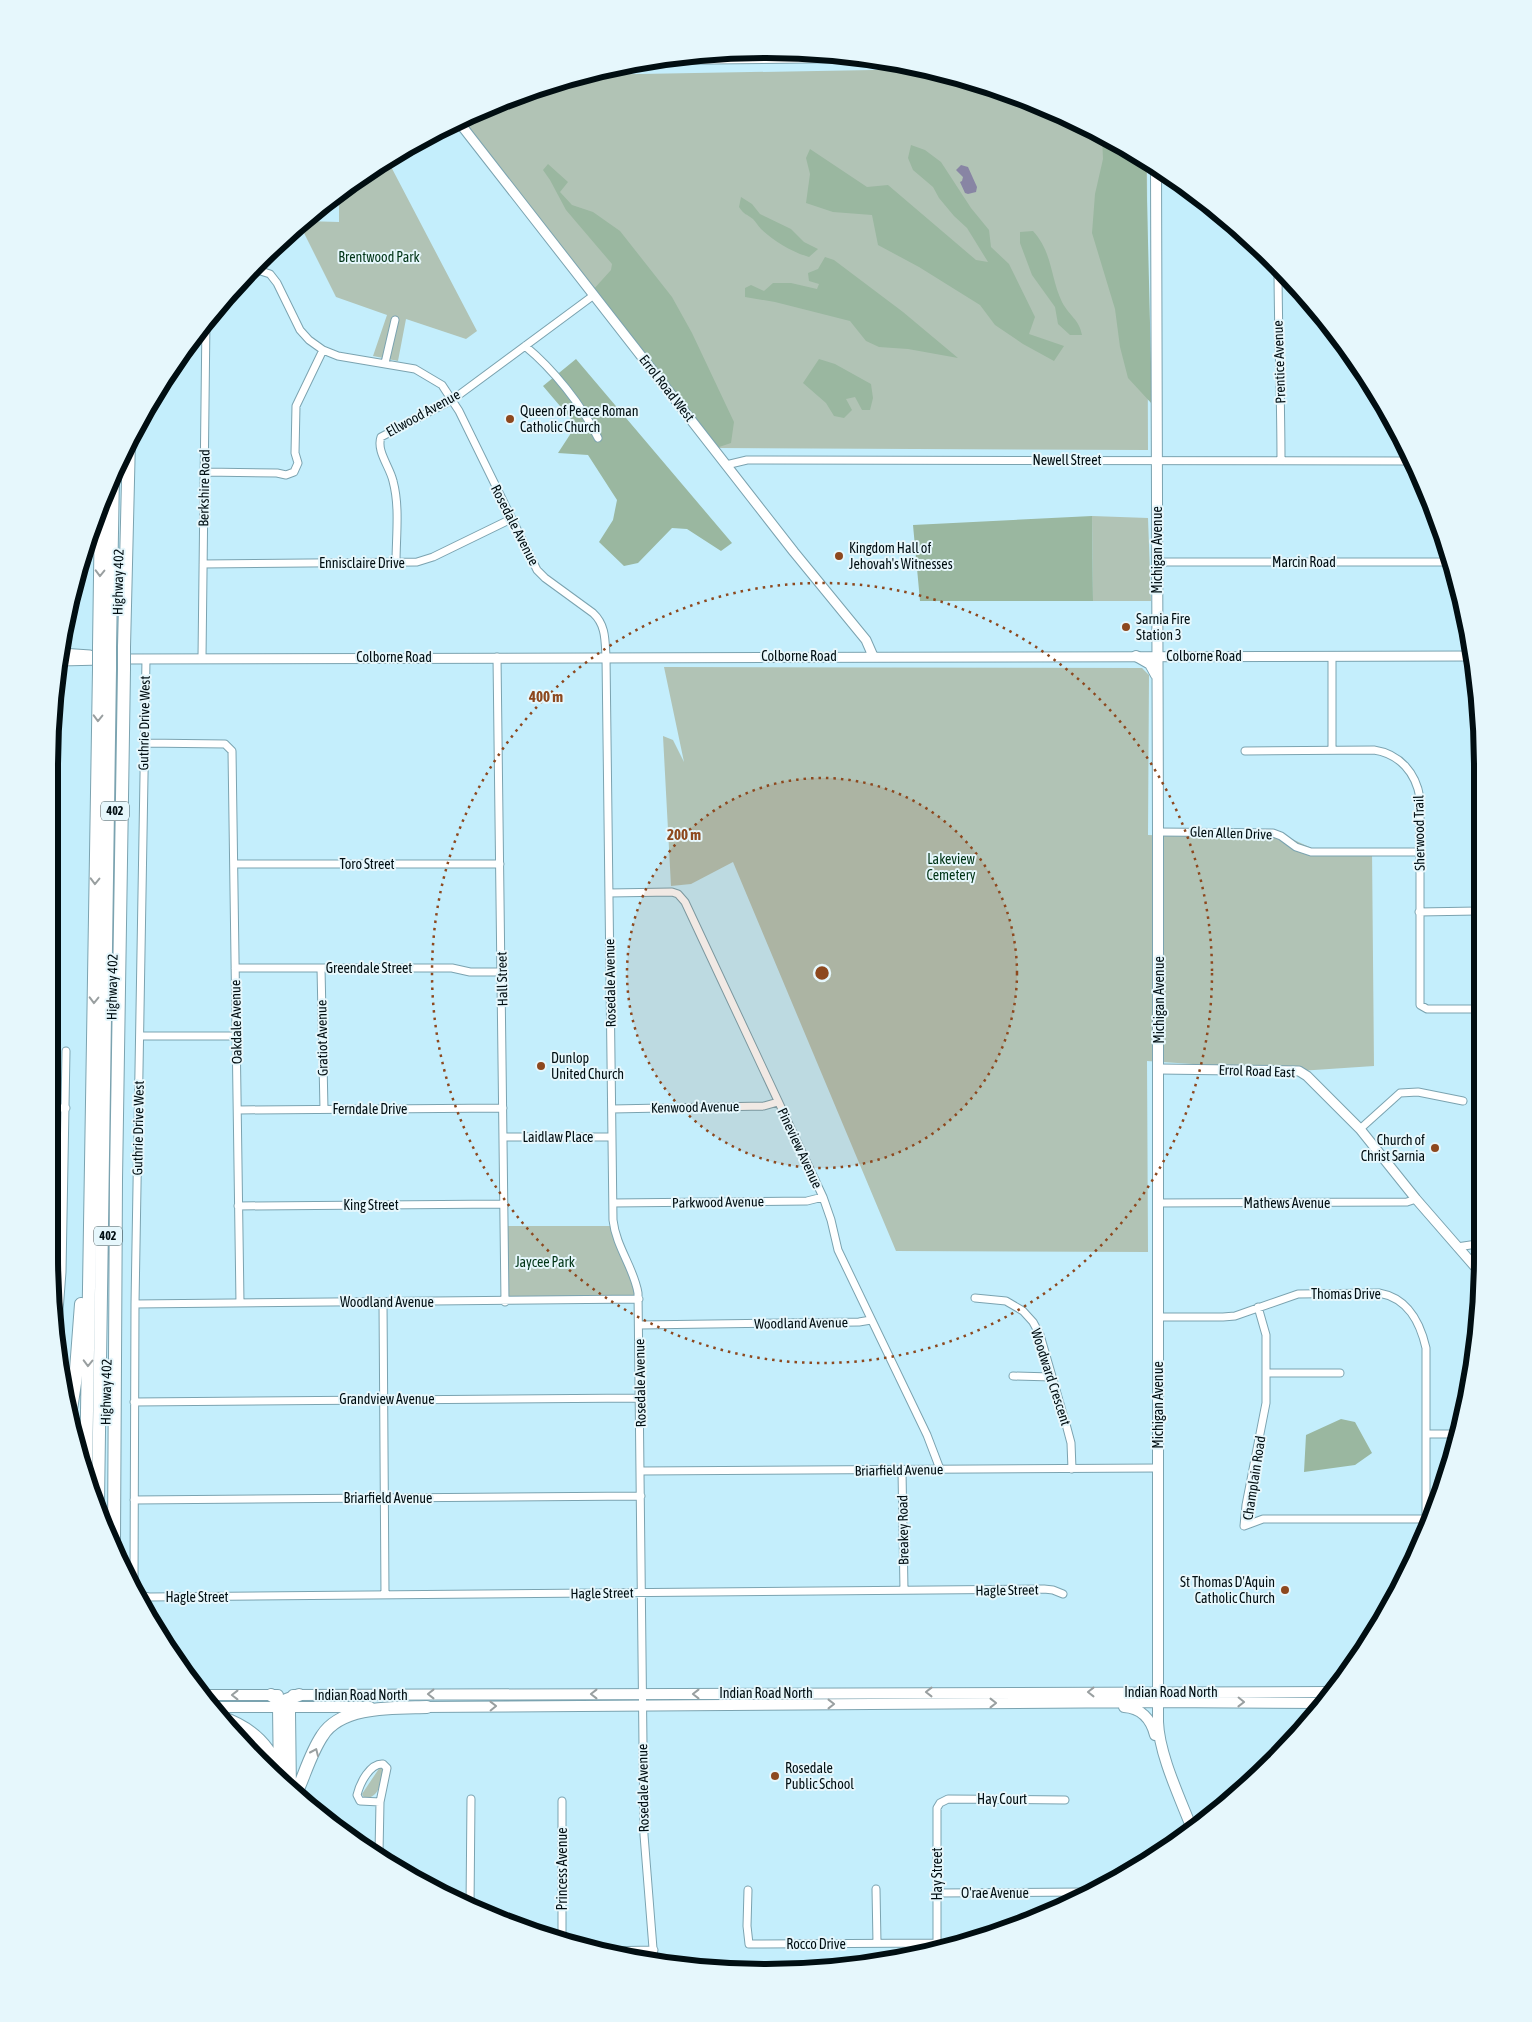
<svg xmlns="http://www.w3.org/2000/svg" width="1532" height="2022" font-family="'Asap Condensed',sans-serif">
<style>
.green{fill:#b1c3b5}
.forest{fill:#9ab7a0}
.water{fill:#8885a4}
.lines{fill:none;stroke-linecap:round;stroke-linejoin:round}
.minor-casing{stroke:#7ba3b0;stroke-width:9}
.tertiary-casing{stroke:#7ba3b0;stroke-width:11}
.secondary-casing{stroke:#7ba3b0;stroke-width:12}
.motorway-casing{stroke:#7ba3b0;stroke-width:14}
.minor{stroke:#fff;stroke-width:7}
.tertiary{stroke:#fff;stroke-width:9}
.secondary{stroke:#fff;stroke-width:10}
.motorway{stroke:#fff;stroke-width:12}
.motorway-bridge-casing{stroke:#7ba3b0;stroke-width:14;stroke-linecap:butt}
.motorway-bridge{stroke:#fff;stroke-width:12}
.oneway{stroke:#999fa0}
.ring{fill:none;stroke:#8d481e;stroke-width:2.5;stroke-dasharray:2.5 5}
.poi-dot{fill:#8d481e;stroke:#e6f7fc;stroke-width:2}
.labels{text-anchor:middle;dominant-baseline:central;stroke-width:4;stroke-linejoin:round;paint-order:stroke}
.shield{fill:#e6f7fc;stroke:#465458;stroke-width:1}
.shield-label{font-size:12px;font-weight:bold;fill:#010e12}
.park-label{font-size:14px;fill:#003416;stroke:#e6f7fc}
.street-label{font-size:14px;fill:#010e12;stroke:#e6f7fc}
.poi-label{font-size:14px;fill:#010e12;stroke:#e6f7fc;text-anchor:start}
.rim{fill:none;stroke:#010e12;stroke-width:6}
.centre{fill:#8d481e;stroke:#e6f7fc;stroke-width:2.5}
.ring-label{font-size:15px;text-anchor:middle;font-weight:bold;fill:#8d481e;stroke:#e6f7fc;stroke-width:4;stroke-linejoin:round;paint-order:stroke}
</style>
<rect width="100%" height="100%" fill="#c4eefc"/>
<path class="green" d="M 928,69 L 1040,103 L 1147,161 L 1148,450 L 716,448 L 569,260 L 462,119 L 491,103 L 584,75 Z
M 387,159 L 477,331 L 466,339 L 406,319 L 398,361 L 373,356 L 387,315 L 336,297 L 300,225 L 305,221 L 339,222 L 339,193 L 367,170 Z
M 1092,516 L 1148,518 L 1151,601 L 1093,601 Z
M 664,667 L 1142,668 L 1149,675 L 1148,835 L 1177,836 L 1257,832 L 1283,835 L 1316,850 L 1372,850 L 1374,1066 L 1299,1071 L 1147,1061 L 1148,1252 L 896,1251 L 733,862 L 691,884 L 671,886 L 663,736 L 673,740 L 684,762 Z
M 507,1226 L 612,1226 L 627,1263 L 637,1297 L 509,1300 Z
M 380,1767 L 384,1768 L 384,1772 C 380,1783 379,1799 364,1798 L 362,1794 Z"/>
<path class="forest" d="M 1102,136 L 1146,160 L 1152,404 L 1128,378 L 1120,347 L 1115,309 L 1092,233 L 1095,194 L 1103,159 Z
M 911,145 L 925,150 L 941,162 L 971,208 L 989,230 L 991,247 L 1009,264 L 1035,317 L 1029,334 L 1064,346 L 1054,361 L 1023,344 L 995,325 L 980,305 L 919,267 L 878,245 L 872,215 L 833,212 L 806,203 L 810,174 L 806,158 L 810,149 L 867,187 L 888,185 L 976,260 L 988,262 L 967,228 L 954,216 L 939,198 L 933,187 L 913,170 L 908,158 Z
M 548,164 L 568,182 L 560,192 L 572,205 L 593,212 L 620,231 L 672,297 L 692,333 L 734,422 L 731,443 L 716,448 L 592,291 L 611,270 L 612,264 L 566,210 L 550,180 L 543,170 Z
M 741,197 L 752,204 L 760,214 L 791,229 L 804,242 L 818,249 L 809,257 C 792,252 774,241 761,229 C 758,226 756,222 753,219 C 747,214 744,215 739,207 Z
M 1033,231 C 1053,253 1050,277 1062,302 C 1070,317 1079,319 1082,335 L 1070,335 L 1058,324 L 1055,307 L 1032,275 L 1020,243 L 1020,232 Z
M 825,257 L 834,260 L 903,312 L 958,358 L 908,349 L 879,347 L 866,341 L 850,321 L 775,302 L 745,297 L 745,288 L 751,285 L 764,291 L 773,283 L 791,283 L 817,289 L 819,284 L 809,281 L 808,273 L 818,269 Z
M 576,359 L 732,543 L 721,551 L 687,529 L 672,528 L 638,563 L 624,566 L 599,542 L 613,520 L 617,500 L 588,455 L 558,453 L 573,430 L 571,419 L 543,386 Z
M 819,359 L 835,364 L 871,384 L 873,398 L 870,410 L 862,410 L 855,397 L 846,399 L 852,410 L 844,418 L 834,416 L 826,403 L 803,383 Z
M 1092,516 L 1093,601 L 920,601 L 913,525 Z
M 1341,1419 L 1355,1422 L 1372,1453 L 1355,1465 L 1304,1472 L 1306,1435 Z"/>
<path class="water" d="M 961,165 L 968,167 L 977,187 L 976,192 L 968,194 L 965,193 L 960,182 L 962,181 L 963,177 L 956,170 Z"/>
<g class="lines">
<defs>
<path id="minor" d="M 1278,264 C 1278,330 1281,395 1281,460
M 251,268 L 270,274 L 277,283 L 300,330 L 309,340 L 323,350 L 338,356 L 415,369 L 442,385 L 459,411 L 537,570 L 545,578 L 593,613 C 606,625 605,640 606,657 L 613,1220 C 616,1247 634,1268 638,1293 L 644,1835 L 654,1961
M 525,346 C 553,369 582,405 598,438
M 385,363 L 395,320
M 726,465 L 747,460 L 1409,461
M 204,472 L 277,473 L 286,475 L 294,472 L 298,463 L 295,453 L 296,406 L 323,350
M 1157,562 L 1451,562
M 396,563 C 396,536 400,507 393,481 C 390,467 376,451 381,437 L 452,400 L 594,295
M 203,564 L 417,562 L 433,557 L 511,519
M 1472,651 L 1473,693 L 1477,710
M 497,657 L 505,1302
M 202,658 L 206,319
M 146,659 L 135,1304 L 134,1585 L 139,1595 L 149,1597 L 1044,1589 L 1053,1590 L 1063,1594
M 144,743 L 225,744 L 232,751 L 240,1303
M 1332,750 L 1332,656
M 1245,751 L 1374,750 C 1400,754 1416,773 1420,798 L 1420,1005 L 1427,1009 L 1477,1009
M 1158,832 L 1273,833 L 1281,836 L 1296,847 L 1311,852 L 1419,852
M 234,864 L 500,864
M 609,893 L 672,892 L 678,894 L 685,902 L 823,1197 L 831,1220 L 838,1250 L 927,1435 L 940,1469
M 1419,912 L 1477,911
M 235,968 L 452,968 L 470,972 L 502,972
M 321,968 L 324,1109
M 140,1036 L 236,1036
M 49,1108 L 66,1108
M 612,1109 L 764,1106 L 778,1102
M 238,1110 L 503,1108
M 1360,1129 L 1400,1093 L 1418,1092 L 1463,1101
M 503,1137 L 612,1137
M 613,1203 L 807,1201 L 823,1197
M 1157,1203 L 1407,1202 L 1416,1199
M 238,1206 L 504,1204
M 49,1207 L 63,1206
M 1457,1247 L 1477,1244
M 975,1298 L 1006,1301 L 1023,1311 L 1033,1322 L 1040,1335 L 1067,1428 L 1071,1443 L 1072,1469
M 383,1302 L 385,1595
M 135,1304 L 639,1299
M 1258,1307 L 1266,1335 L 1266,1403 L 1246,1505 L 1244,1526 L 1263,1519 L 1430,1519
M 1158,1317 L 1223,1317 L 1235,1316 L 1298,1294 L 1379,1293 C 1408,1298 1420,1322 1426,1348 L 1426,1519
M 58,1324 L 62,1272 L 66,1051
M 640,1325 L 859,1322 L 871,1320
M 1266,1373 L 1340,1373
M 1013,1376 L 1052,1377
M 134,1402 L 640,1398
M 1427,1434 L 1457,1434
M 641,1471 L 1158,1468
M 902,1471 L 904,1590
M 134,1500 L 641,1496
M 562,1801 L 562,1938
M 379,1853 L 380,1802 L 387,1768 L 383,1764 C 370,1763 360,1783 357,1795 L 360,1801 L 380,1802
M 876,1889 L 877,1943
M 748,1890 L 747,1926 L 749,1944 L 937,1943
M 937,1893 L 1084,1892
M 470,1907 L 471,1799
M 937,1947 L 937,1808 L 940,1803 L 948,1799 L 1065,1800
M 600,1951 L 654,1950"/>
<path id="tertiary" d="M 458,121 L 794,552 L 866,640 L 873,656
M 61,653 L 90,655
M 119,659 L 1473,656
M 60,661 L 103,660
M 1159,1069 L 1299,1071 L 1307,1076 L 1360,1129 L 1416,1199 L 1477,1269"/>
<path id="secondary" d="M 659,59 L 849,57
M 1156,165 L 1158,832 L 1158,1722 C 1159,1754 1180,1798 1192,1829
M 1136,656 L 1150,664 L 1156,675
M 199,1695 L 278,1695
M 293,1695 L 1332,1692
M 211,1707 L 370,1707
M 422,1707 L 1157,1702 L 1324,1703
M 1124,1707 C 1141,1708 1151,1719 1155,1735"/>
<path id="motorway" d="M 99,647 L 101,507
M 124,647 L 129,439
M 110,648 L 113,474
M 70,1416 L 75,1383 L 81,1304
M 86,1473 L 99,669
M 98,1502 L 110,669
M 114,1540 L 116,1180 L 124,669
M 271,1695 L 286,1705 L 289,1711 L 290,1792
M 220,1717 C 247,1726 269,1743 278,1771
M 280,1781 L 279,1707 L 286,1700 L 299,1695
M 295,1796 C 304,1777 310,1754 322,1736 C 341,1705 395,1708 427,1707"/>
</defs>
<use href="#minor" class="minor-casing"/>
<use href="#tertiary" class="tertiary-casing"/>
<use href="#secondary" class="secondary-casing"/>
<use href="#motorway" class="motorway-casing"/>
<use href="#minor" class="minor"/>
<use href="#tertiary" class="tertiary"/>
<use href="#secondary" class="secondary"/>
<use href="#motorway" class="motorway"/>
<defs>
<path id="motorway-bridge" d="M 99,669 L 99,647
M 110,669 L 110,648
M 124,669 L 124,647"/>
</defs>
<use href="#motorway-bridge" class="motorway-bridge-casing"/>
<use href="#motorway-bridge" class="motorway-bridge"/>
</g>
<defs><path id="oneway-chevron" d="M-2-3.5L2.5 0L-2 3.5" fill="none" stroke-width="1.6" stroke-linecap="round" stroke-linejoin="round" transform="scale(1.25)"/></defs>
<g class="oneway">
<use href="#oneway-chevron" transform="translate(100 573) rotate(91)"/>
<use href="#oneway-chevron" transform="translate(98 718) rotate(91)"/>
<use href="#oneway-chevron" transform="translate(95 881) rotate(91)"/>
<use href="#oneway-chevron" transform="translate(94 1000) rotate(91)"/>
<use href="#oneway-chevron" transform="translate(88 1363) rotate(91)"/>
<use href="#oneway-chevron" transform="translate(929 1692) rotate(-180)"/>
<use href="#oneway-chevron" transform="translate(1091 1692) rotate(180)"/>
<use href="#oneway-chevron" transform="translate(431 1694) rotate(180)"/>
<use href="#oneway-chevron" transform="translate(594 1694) rotate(180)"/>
<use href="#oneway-chevron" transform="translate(696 1694) rotate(-180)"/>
<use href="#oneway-chevron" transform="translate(235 1695) rotate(-180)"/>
<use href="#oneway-chevron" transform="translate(1241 1702) rotate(1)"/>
<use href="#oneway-chevron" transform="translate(993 1703)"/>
<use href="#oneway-chevron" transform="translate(831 1704)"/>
<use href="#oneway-chevron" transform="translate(493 1706) rotate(-1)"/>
<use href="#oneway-chevron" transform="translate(315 1752) rotate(-66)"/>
</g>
<circle cx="822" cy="973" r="195" fill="#8d481e" fill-opacity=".12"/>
<g class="ring">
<circle cx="822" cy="973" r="195"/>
<circle cx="822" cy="973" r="390"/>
</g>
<g class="poi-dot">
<circle cx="510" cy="419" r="5"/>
<circle cx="839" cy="556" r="5"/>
<circle cx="1126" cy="627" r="5"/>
<circle cx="541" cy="1066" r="5"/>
<circle cx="1435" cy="1148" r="5"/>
<circle cx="1285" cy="1590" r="5"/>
<circle cx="775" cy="1776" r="5"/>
</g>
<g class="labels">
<g class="shield">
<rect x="101" y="801.5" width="28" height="19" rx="4"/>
<rect x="94" y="1226.5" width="28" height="19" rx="4"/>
</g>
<g class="shield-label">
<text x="115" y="811">402</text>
<text x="108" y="1236">402</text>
</g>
<g class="park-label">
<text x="379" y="257">Brentwood Park</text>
<text x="951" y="859">Lakeview<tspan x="951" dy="16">Cemetery</tspan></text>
<text x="545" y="1262">Jaycee Park</text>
</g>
<g class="street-label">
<text transform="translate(1279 362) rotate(-92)">Prentice Avenue</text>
<text transform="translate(667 388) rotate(52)">Errol Road West</text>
<text transform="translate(423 413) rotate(-29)">Ellwood Avenue</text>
<text x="1067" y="460">Newell Street</text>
<text transform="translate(204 488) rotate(-89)">Berkshire Road</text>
<text transform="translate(515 525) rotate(63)">Rosedale Avenue</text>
<text transform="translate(1157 550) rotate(-90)">Michigan Avenue</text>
<text x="1304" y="562">Marcin Road</text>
<text x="362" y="563">Ennisclaire Drive</text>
<text transform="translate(118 582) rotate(-89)">Highway 402</text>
<text x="799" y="656">Colborne Road</text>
<text x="1204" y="656">Colborne Road</text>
<text x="394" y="657">Colborne Road</text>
<text transform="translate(144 723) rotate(-89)">Guthrie Drive West</text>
<text transform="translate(1231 833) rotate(2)">Glen Allen Drive</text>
<text transform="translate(1419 833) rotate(-91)">Sherwood Trail</text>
<text x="367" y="864">Toro Street</text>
<text x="369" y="968">Greendale Street</text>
<text transform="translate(502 979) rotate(-91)">Hall Street</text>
<text transform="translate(610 983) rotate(-91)">Rosedale Avenue</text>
<text transform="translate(112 987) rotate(-89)">Highway 402</text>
<text transform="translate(1159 1000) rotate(-90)">Michigan Avenue</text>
<text transform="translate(236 1022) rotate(-91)">Oakdale Avenue</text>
<text transform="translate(322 1038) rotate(-91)">Gratiot Avenue</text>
<text transform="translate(1257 1071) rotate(2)">Errol Road East</text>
<text transform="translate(695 1107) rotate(-1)">Kenwood Avenue</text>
<text x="370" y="1109">Ferndale Drive</text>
<text transform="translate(138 1128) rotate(-89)">Guthrie Drive West</text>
<text x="558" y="1137">Laidlaw Place</text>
<text transform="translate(800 1148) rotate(65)">Pineview Avenue</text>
<text transform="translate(718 1202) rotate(-1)">Parkwood Avenue</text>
<text x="1287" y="1203">Mathews Avenue</text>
<text x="371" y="1205">King Street</text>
<text x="1346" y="1294">Thomas Drive</text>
<text x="387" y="1302">Woodland Avenue</text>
<text transform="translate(801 1323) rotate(-1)">Woodland Avenue</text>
<text transform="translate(1051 1377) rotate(72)">Woodward Crescent</text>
<text transform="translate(640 1383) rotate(-91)">Rosedale Avenue</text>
<text transform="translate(106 1392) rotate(-89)">Highway 402</text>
<text x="387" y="1399">Grandview Avenue</text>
<text transform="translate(1158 1405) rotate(-90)">Michigan Avenue</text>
<text transform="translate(899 1470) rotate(-1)">Briarfield Avenue</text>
<text transform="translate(1254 1478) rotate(-81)">Champlain Road</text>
<text x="388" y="1498">Briarfield Avenue</text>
<text transform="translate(903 1530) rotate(-91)">Breakey Road</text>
<text transform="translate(1007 1590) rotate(-1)">Hagle Street</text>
<text transform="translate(602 1593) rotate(-1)">Hagle Street</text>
<text x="197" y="1597">Hagle Street</text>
<text x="1171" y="1692">Indian Road North</text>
<text x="766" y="1693">Indian Road North</text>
<text x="361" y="1695">Indian Road North</text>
<text transform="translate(643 1788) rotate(-91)">Rosedale Avenue</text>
<text x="1002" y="1799">Hay Court</text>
<text transform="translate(562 1869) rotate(-90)">Princess Avenue</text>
<text transform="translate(937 1874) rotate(-90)">Hay Street</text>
<text x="995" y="1893">O'rae Avenue</text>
<text x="816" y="1944">Rocco Drive</text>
</g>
<g class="poi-label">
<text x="520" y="411">Queen of Peace Roman<tspan x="520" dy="16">Catholic Church</tspan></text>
<text x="849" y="548">Kingdom Hall of<tspan x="849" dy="16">Jehovah's Witnesses</tspan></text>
<text x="1136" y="619">Sarnia Fire<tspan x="1136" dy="16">Station 3</tspan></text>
<text x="551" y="1058">Dunlop<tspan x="551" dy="16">United Church</tspan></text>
<text x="1425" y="1140" text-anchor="end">Church of<tspan x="1425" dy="16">Christ Sarnia</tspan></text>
<text x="1275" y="1582" text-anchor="end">St Thomas D'Aquin<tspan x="1275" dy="16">Catholic Church</tspan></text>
<text x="785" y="1768">Rosedale<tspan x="785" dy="16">Public School</tspan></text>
</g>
</g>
<path d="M0 0H1532V2022H0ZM766 58H766A708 708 0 0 1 1474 766V1256A708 708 0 0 1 766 1964H766A708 708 0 0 1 58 1256V766A708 708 0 0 1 766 58Z" fill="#e6f7fc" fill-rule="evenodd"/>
<path class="rim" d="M766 58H766A708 708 0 0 1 1474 766V1256A708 708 0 0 1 766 1964H766A708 708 0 0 1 58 1256V766A708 708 0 0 1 766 58Z"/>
<circle cx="822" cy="973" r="8" class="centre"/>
<g class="ring-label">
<text x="546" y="702">400 m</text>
<text x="684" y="840">200 m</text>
</g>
</svg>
